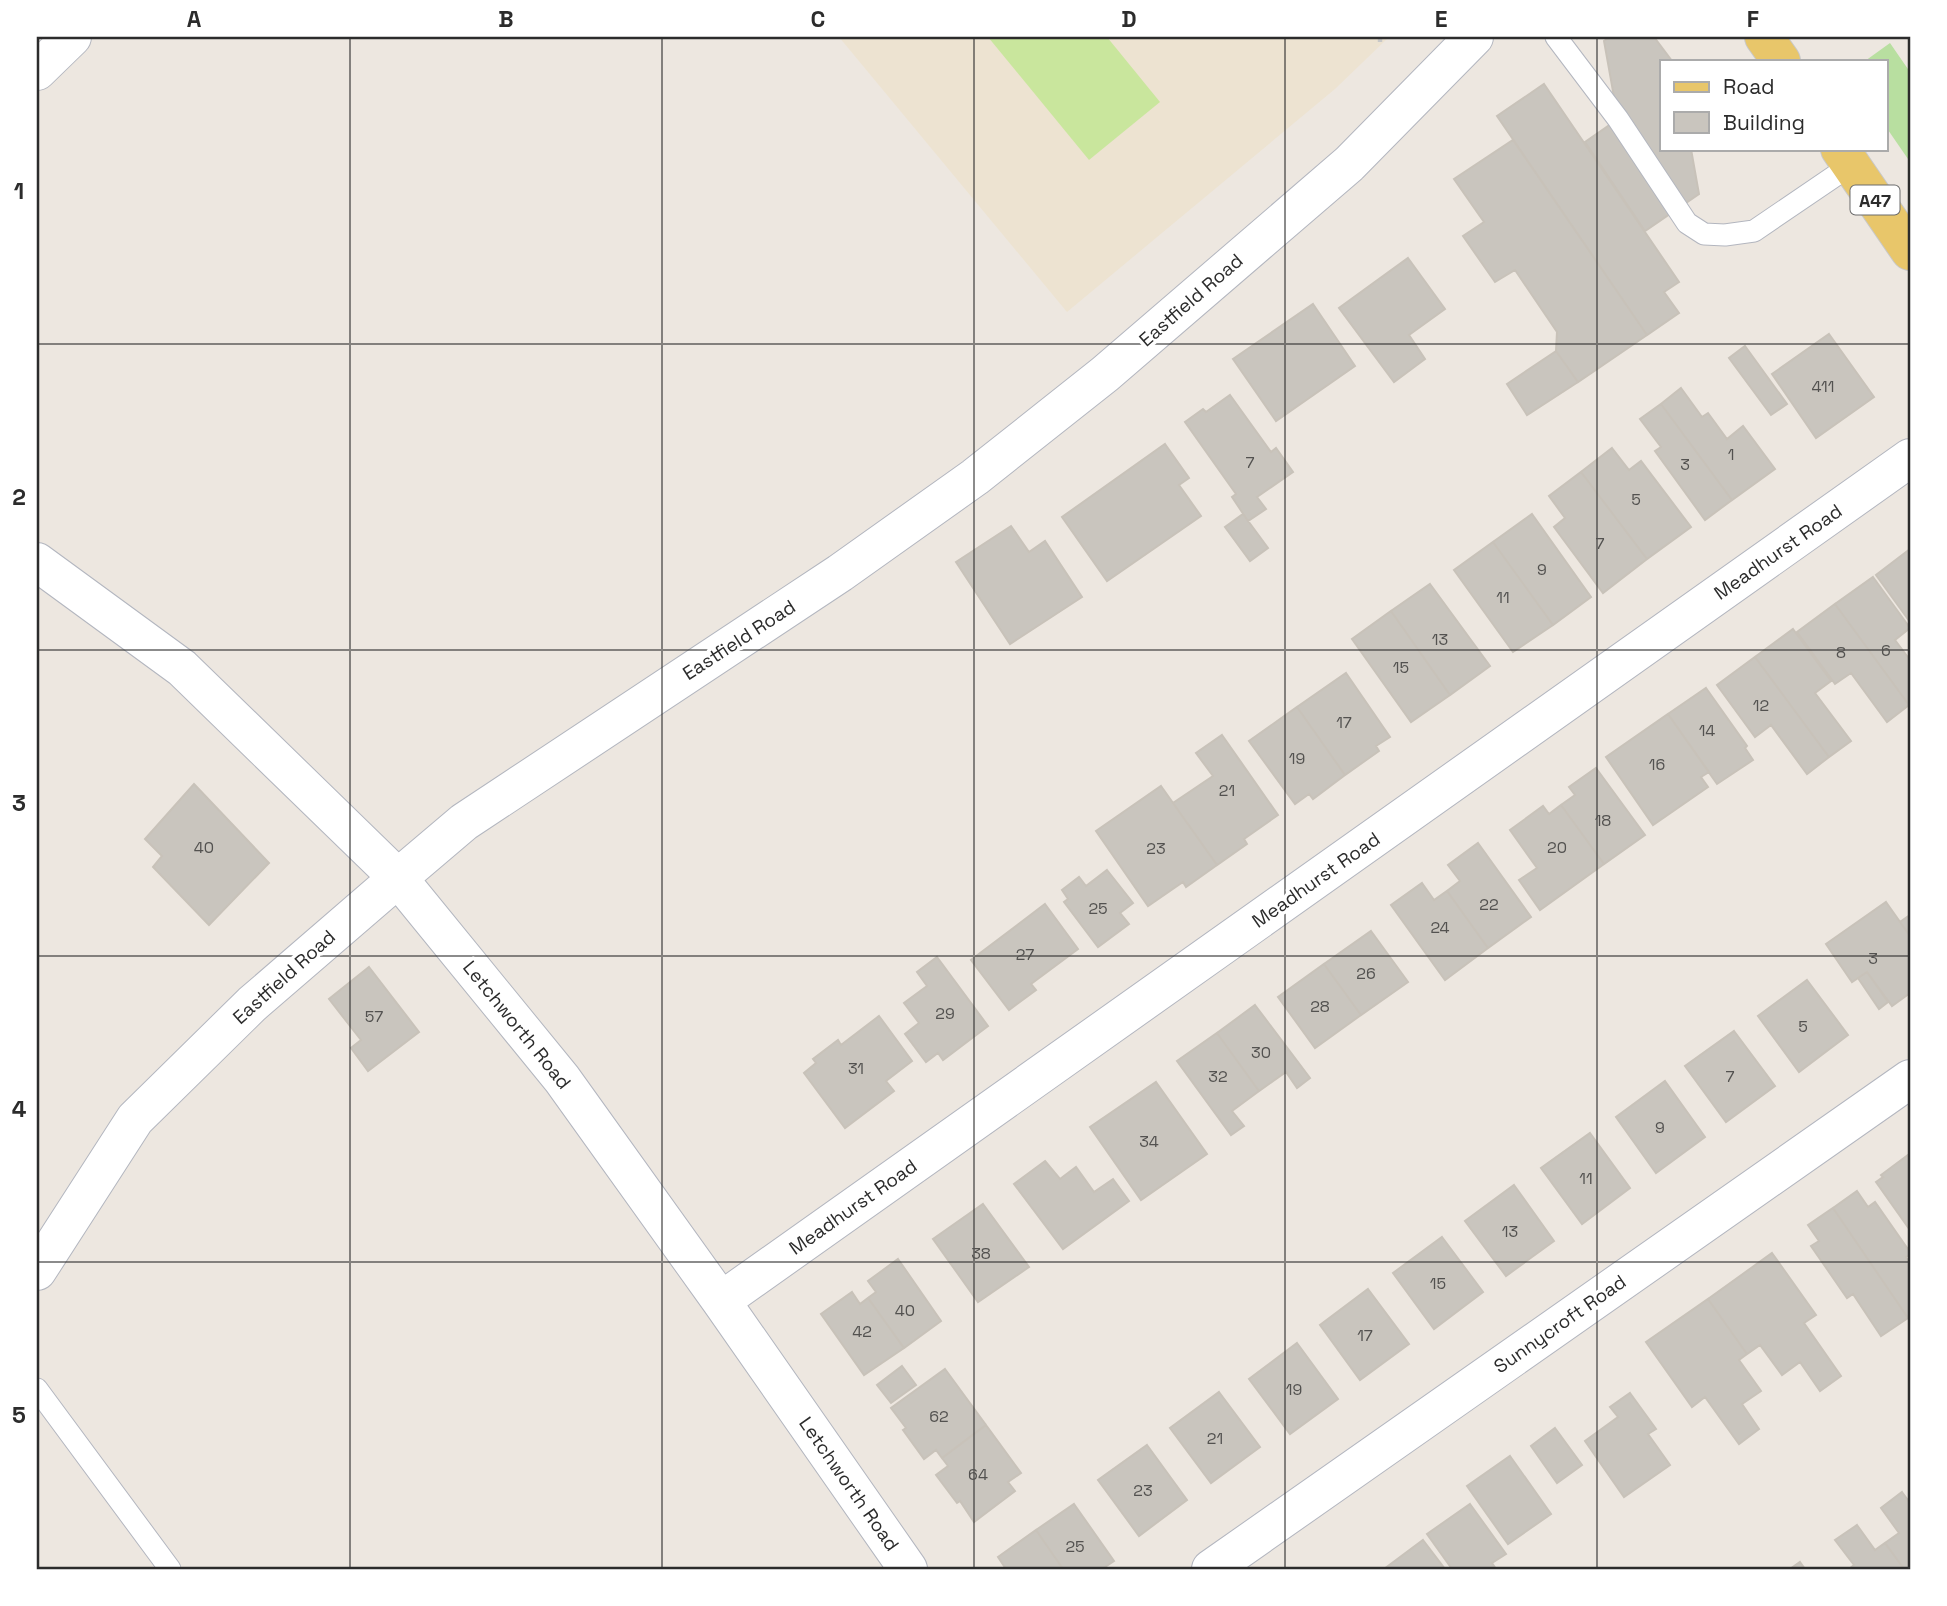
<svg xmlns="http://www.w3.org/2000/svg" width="1947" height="1606" viewBox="0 0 1947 1606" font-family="'Space Grotesk',sans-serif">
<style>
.education{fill:#ede3d1}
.green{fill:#b8dfa0}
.pitch{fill:#c9e69d}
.building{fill:#c9c5be;stroke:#c8c2b9;stroke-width:2}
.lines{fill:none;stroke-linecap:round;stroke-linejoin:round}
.lane-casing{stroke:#b3b6bf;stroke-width:23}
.street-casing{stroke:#b3b6bf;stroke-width:40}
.primary-casing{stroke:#c8c8c8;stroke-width:40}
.path{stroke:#c8c8c8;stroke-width:4.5;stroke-dasharray:5 3.5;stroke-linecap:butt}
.lane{stroke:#fff;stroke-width:21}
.street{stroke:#fff;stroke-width:38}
.primary{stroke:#e8c66a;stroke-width:38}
.grid{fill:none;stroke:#2c2c2c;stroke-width:2;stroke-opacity:0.55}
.labels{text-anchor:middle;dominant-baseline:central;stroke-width:7;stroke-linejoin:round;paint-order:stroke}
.number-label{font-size:16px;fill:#535250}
.shield{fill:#fff;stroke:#6b6b6b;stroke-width:2}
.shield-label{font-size:18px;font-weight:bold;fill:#2c2c2c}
.street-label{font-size:19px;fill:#2c2c2c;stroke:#fff}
.neatline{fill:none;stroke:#2c2c2c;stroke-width:2.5}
.grid-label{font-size:23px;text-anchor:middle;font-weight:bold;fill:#2c2c2c}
</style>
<rect width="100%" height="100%" fill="#ede7e0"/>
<path class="education" d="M839,37H1389L1335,89L1067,312Z"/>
<path class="green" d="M1890,43L1910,72V157L1908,159L1886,127V61H1865Z"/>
<path class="pitch" d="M988,37H1107L1160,102L1089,160Z"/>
<path class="building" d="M1610,37H1654L1672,61H1662V149H1691L1699,194L1645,231L1585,142L1618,119L1604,41Z
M1544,84L1679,282L1664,292L1679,313L1647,335L1497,116Z
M1513,140L1647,335L1578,382L1556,351L1557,332L1515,270L1495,282L1463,236L1484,222L1454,179Z
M1408,258L1445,309L1409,335L1425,359L1394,382L1339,308Z
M1313,304L1355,366L1276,421L1233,359Z
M1829,334L1874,397L1816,438L1772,374Z
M1745,346L1787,404L1771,415L1729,358Z
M1556,351L1578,382L1527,415L1507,384Z
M1681,388L1702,417L1708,413L1727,439L1743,426L1775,469L1732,500L1661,404Z
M1230,395L1271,452L1276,448L1293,472L1257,497L1266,509L1248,521L1232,497L1236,494L1185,422L1203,409L1206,412Z
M1661,404L1732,500L1705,520L1655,451L1661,447L1640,419Z
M1165,444L1189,478L1179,485L1201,516L1107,581L1062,517Z
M1165,444L1189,478L1179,485L1201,516L1107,581L1062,517Z
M1612,448L1629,470L1641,461L1691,527L1647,559L1581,472Z
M1581,472L1647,559L1603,593L1554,527L1565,518L1549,496Z
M1243,514L1268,548L1250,561L1225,527Z
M1532,514L1591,597L1553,625L1493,542Z
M1011,526L1029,552L1045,541L1082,597L1010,644L956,562Z
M1493,542L1553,625L1513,652L1454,570Z
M1910,549V622L1876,575Z
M1873,577L1910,628L1895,640L1910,660V704L1909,705L1835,604Z
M1430,584L1490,666L1450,695L1391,611Z
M1835,604L1909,705L1887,722L1851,673L1835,684L1797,632Z
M1391,611L1450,695L1411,722L1352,639Z
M1793,629L1831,681L1815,693L1851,741L1829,757L1755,657Z
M1755,657L1829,757L1807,774L1771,725L1755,737L1717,685Z
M1346,673L1390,737L1376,746L1379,751L1345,775L1297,707Z
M1706,688L1747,746L1745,748L1753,760L1717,784L1668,714Z
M1297,707L1345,775L1313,799L1309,794L1295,804L1249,741Z
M1668,714L1709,772L1701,777L1708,787L1653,825L1606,757Z
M1222,735L1278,815L1244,839L1247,844L1217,865L1173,803L1213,776L1196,753Z
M1596,768L1645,835L1604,864L1561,805L1575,795L1569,787Z
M194,784L269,863L209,925L153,867L162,856L145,839Z
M1161,786L1217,865L1186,887L1183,882L1148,906L1096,831Z
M1561,805L1604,864L1540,910L1519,880L1537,868L1510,830L1543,806L1549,814Z
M1478,843L1531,917L1488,948L1447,891L1460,881L1448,865Z
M1107,870L1133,903L1120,913L1129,924L1098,947L1064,902L1068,899L1062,890L1079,877L1086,886Z
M1422,883L1434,900L1447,891L1488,948L1445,980L1391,905Z
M1886,902L1910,936V993L1892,1006L1867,972L1852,982L1826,944Z
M1045,904L1078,949L1031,984L1036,990L1009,1010L971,960Z
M1910,915V936L1900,922Z
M1371,931L1408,982L1361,1015L1324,964Z
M937,957L988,1026L943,1060L938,1053L926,1062L905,1034L919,1023L904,1003L927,986L917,972Z
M1324,964L1361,1015L1315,1048L1278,997Z
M369,967L419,1032L368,1071L351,1048L361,1040L329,999Z
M1867,972L1888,1002L1879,1009L1858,978Z
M1807,980L1848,1035L1799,1072L1758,1016Z
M1255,1005L1310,1078L1297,1088L1286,1072L1259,1091L1217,1033Z
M879,1016L912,1061L886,1081L894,1091L845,1128L804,1073L816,1063L813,1059L838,1040L841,1045Z
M1734,1031L1775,1086L1726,1122L1685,1066Z
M1217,1033L1259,1091L1232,1111L1244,1126L1231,1135L1177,1061Z
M1665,1081L1705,1137L1656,1173L1616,1117Z
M1156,1082L1207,1154L1141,1200L1090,1127Z
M1590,1133L1630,1188L1582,1224L1541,1168Z
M1908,1155L1910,1158V1230L1876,1182L1883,1177L1881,1175Z
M1045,1161L1060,1179L1076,1167L1094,1192L1113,1179L1129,1201L1063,1249L1014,1184Z
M1514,1185L1554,1241L1506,1276L1465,1221Z
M1857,1191L1868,1207L1875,1202L1910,1252V1255L1906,1257L1910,1264V1316L1908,1318L1833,1208Z
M983,1204L1029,1267L978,1302L933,1239Z
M1833,1208L1908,1318L1881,1336L1853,1294L1847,1298L1811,1246L1819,1241L1808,1225Z
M1442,1237L1483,1292L1434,1329L1393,1273Z
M1772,1253L1816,1315L1804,1323L1841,1376L1820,1391L1800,1362L1782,1375L1760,1345L1747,1354L1708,1299Z
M898,1259L941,1321L904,1348L868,1298L876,1292L868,1281Z
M1368,1289L1409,1344L1360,1380L1320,1325Z
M852,1292L860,1304L868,1298L904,1348L864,1375L821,1314Z
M1708,1299L1747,1354L1739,1360L1761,1391L1742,1404L1759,1429L1739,1444L1705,1397L1692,1407L1646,1342Z
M1297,1343L1338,1399L1290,1434L1249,1379Z
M902,1366L916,1385L891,1403L877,1385Z
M945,1369L986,1425L942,1458L936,1450L924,1459L903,1430L906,1428L891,1408Z
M1219,1392L1260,1447L1211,1483L1170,1428Z
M1630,1393L1656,1429L1648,1434L1670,1465L1624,1497L1585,1441L1618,1417L1610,1407Z
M986,1425L1021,1473L1008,1482L1015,1491L974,1522L960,1501L957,1503L936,1475L948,1466L942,1458Z
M1555,1428L1582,1465L1557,1483L1531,1446Z
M1147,1445L1187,1500L1139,1536L1098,1480Z
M1510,1456L1551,1514L1508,1544L1467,1486Z
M1902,1492L1910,1503V1569H1904L1885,1543L1899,1533L1881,1508Z
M1074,1504L1114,1561L1102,1569H1063L1036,1530Z
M1470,1504L1506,1554L1492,1563L1496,1569H1452L1427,1534Z
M1857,1525L1875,1550L1885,1543L1904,1569H1849L1854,1565L1835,1540Z
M1036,1530L1063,1569H1006L998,1557Z
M1423,1540L1445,1569H1384Z
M1800,1562L1805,1569H1790Z"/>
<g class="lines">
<g class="lane-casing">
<path id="lane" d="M1556,37L1618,119L1687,223L1704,234L1725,235L1754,231L1851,165
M37,1389L170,1569"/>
</g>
<g class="street-casing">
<path id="street" d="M37,71L72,37
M37,562L182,668L398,878L562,1079L721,1301L908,1569
M37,1271L135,1119L252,1004L398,878L464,822L840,573L975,477L1105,374L1349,164L1474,37
M721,1301L1910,458
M1211,1569L1910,1079"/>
</g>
<g class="primary-casing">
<path id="primary" d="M1764,37L1781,61
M1840,149L1910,251"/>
</g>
<path class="path" d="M1380,37V45"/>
<use href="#lane" class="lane"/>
<use href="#street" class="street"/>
<use href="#primary" class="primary"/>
</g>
<path class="grid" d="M350,37V1569M662,37V1569M974,37V1569M1285,37V1569M1597,37V1569M37,344H1910M37,650H1910M37,956H1910M37,1262H1910"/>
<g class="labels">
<g class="number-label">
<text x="1823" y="386">411</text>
<text x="1731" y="454">1</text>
<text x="1250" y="462">7</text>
<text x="1685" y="464">3</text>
<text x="1636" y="499">5</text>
<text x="1600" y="543">7</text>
<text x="1542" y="569">9</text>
<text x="1503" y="597">11</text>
<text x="1440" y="639">13</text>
<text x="1886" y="650">6</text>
<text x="1841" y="652">8</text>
<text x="1401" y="667">15</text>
<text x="1761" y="705">12</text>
<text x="1344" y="722">17</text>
<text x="1707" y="730">14</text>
<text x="1297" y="758">19</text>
<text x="1657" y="764">16</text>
<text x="1227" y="790">21</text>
<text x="1603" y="820">18</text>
<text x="204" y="847">40</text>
<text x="1557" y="847">20</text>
<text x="1156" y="848">23</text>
<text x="1489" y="904">22</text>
<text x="1098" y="908">25</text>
<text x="1440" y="927">24</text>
<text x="1025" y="954">27</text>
<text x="1873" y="958">3</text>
<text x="1366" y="973">26</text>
<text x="1320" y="1006">28</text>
<text x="945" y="1013">29</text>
<text x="374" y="1016">57</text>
<text x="1803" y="1026">5</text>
<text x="1261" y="1052">30</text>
<text x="856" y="1068">31</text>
<text x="1218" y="1076">32</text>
<text x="1730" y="1076">7</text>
<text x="1660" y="1127">9</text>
<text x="1149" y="1141">34</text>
<text x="1586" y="1178">11</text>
<text x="1510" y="1231">13</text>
<text x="981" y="1253">38</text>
<text x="1438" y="1283">15</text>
<text x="905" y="1310">40</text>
<text x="862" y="1331">42</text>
<text x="1365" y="1335">17</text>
<text x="1294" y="1389">19</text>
<text x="939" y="1416">62</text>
<text x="1215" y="1438">21</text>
<text x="978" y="1474">64</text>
<text x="1143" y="1490">23</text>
<text x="1075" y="1546">25</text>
</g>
<rect class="shield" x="1850.5" y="185.5" width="49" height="29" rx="5"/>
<g class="shield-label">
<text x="1875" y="200">A47</text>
</g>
<g class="street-label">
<text transform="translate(1191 300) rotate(-41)">Eastfield Road</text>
<text transform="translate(1778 552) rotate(-35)">Meadhurst Road</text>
<text transform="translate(739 640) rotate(-33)">Eastfield Road</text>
<text transform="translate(1316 880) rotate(-35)">Meadhurst Road</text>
<text transform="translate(284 977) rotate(-42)">Eastfield Road</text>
<text transform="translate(517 1025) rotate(51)">Letchworth Road</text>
<text transform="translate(853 1207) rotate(-35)">Meadhurst Road</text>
<text transform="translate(1560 1324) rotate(-35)">Sunnycroft Road</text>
<text transform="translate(849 1484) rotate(55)">Letchworth Road</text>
</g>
</g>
<rect width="1947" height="1606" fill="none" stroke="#ffffff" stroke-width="77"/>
<rect x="1660" y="60" width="228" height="91" fill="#ffffff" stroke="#ababab" stroke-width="2"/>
<rect x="1674" y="82" width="35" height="10" fill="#e8c66a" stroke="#ababab" stroke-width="2"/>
<text x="1723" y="94" font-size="21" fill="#2c2c2c">Road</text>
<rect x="1674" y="112" width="35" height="21" fill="#c9c5be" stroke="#ababab" stroke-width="2"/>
<text x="1723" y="130" font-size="21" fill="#2c2c2c">Building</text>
<rect x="38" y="38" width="1871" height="1530" class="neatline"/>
<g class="grid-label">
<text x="194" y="27">A</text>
<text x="506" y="27">B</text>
<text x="818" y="27">C</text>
<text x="1129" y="27">D</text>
<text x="1441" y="27">E</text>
<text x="1753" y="27">F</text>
<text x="19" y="199">1</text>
<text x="19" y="505">2</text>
<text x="19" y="811">3</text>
<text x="19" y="1117">4</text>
<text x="19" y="1423">5</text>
</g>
</svg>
